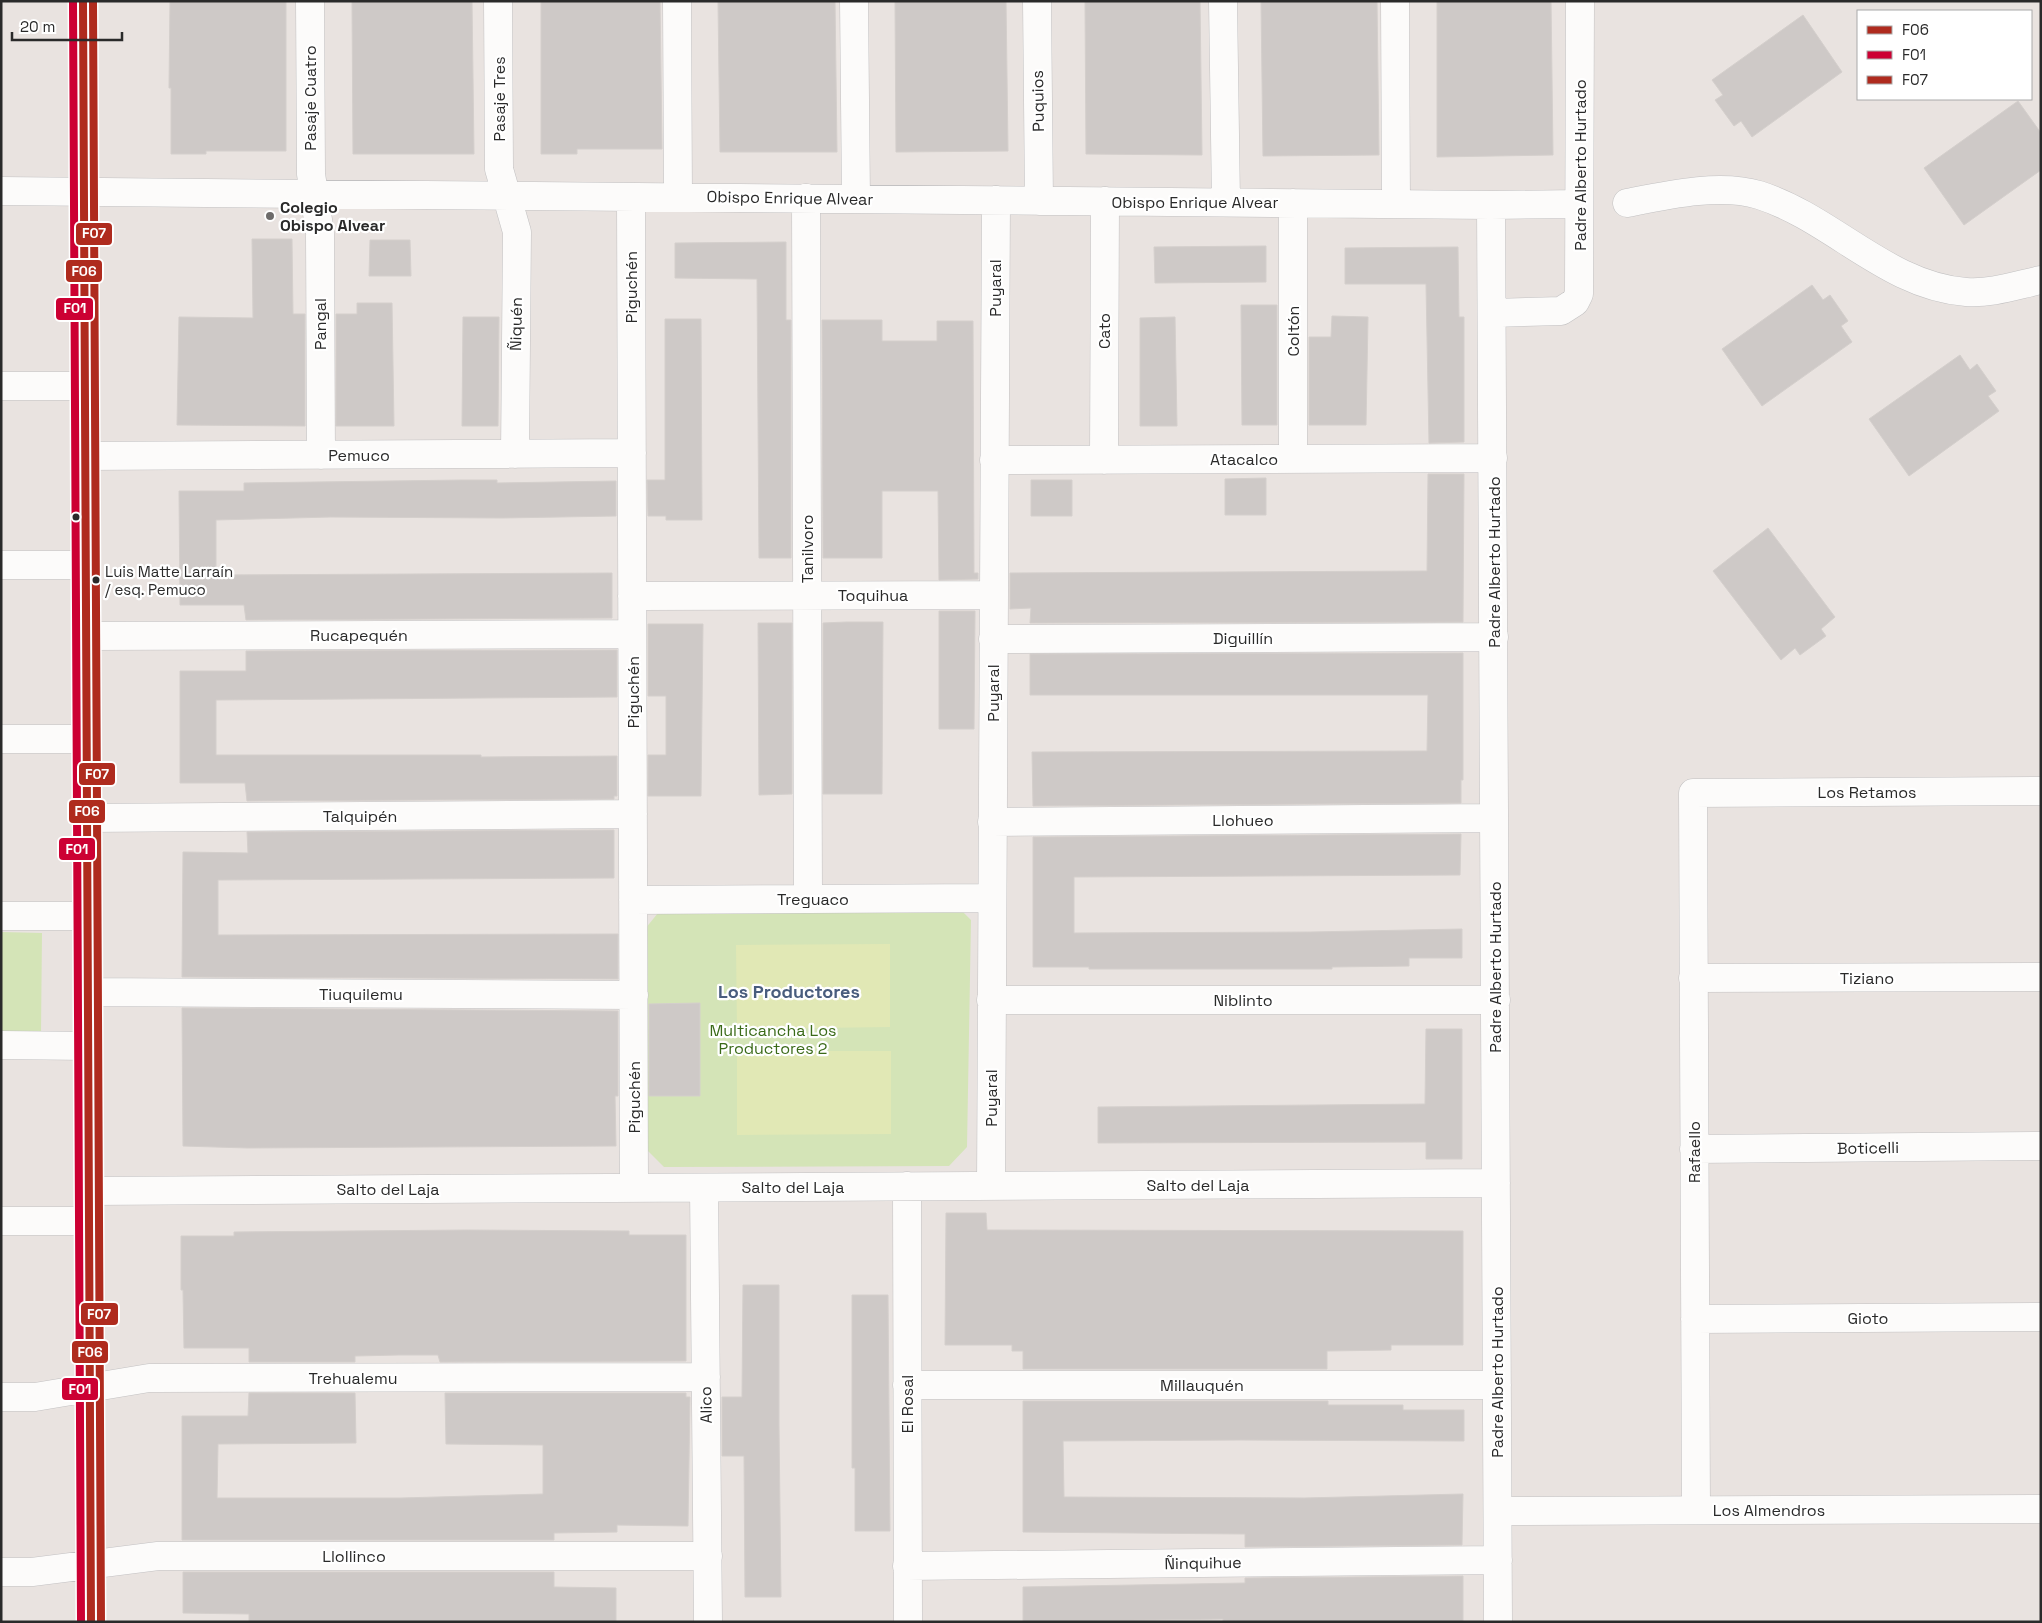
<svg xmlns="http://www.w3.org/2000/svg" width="2042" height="1623" viewBox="0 0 2042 1623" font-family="'Space Grotesk',sans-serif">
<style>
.green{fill:#d4e4b7}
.pitch{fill:#e1e8b5}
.building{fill:#cec9c7;stroke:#d4cfcc}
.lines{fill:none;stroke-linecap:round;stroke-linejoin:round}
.minor-casing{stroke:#c2c1c2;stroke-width:29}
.minor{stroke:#fcfbfa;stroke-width:28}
.bus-1-casing{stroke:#fff;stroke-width:11}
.bus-2-casing{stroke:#fff;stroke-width:11}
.bus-3-casing{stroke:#fff;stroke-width:11}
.bus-1{stroke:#af2b1e;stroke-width:8}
.bus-2{stroke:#c03;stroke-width:8}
.bus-3{stroke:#af2b1e;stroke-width:8}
.poi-dot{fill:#6d6b6a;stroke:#fff;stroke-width:2}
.bus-dot{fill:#2a2a2a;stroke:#fff;stroke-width:2}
.labels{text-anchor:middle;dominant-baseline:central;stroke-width:4.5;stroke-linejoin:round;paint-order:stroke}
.bus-label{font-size:15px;fill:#2a2a2a;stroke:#fff;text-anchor:start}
.street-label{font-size:16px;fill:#2a2a2a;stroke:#fff}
.poi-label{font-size:16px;font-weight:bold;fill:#2a2a2a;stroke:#fff;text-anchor:start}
.park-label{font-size:16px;fill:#3a6a18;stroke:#fff}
.neighbourhood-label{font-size:18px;font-weight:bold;fill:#495d7d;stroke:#fff}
.line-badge{stroke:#fff;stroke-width:2}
.badge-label{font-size:14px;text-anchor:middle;font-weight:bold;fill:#fff}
</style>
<rect width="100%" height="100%" fill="#e9e3e0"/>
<path class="green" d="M961,910L971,920L967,1147L949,1166L664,1167L645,1148V929L658,913Z
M1,932L42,933L41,1033L1,1032Z"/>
<path class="pitch" d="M890,944V1027L737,1029L736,945Z
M737,1051H891V1134L737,1135Z"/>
<path class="building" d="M170,1H286V151H206V154H171V88H169Z
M352,1H472L474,154H353Z
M541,1H660L662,149H577V154H541Z
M718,1H835L837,152H720Z
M895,1H1006L1008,151L896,152Z
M1085,1H1200L1202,155L1086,154Z
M1261,1H1377L1379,155L1263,156Z
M1437,1H1551L1553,155L1437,157Z
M1803,15L1842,72L1752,137L1741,121L1734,126L1715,100L1723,95L1712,80Z
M2018,101L2041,133V170L1964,225L1924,168Z
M252,239H292L293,314H305V426L177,425L179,317L253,318Z
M370,240H410L411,276H369Z
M786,242V320H791V558H759L757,279L675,278V243Z
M1266,246V282L1155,283L1154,247Z
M1458,247L1459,317H1464V442L1429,443L1426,284H1345V248Z
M1812,285L1823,300L1830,295L1848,321L1841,326L1852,342L1762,406L1722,349Z
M357,303H392L394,426H336V314H357Z
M1241,305H1277V425H1242Z
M1332,316L1368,317L1366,425H1309V337H1331Z
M463,317H499L498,426H462Z
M1175,317L1177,426H1140V318Z
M665,319H701L702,520H666V516H648L647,480H665Z
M822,320H882V341H937V321H973L974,573H978V579L939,580L938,491H882V558H823Z
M1960,355L1970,370L1977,364L1996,391L1988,396L1999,411L1909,476L1869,419Z
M1428,474H1464L1463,622L1030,623L1031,608L1010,609V573L1427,571Z
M1266,478V515H1225V479Z
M462,480H497V483L616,481V516L503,518L331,517L216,520V575L612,573V618L246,620L244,605H180L179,491H244V483Z
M1031,480H1072V516H1031Z
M1768,528L1835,617L1821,629L1826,636L1800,655L1795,648L1781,660L1713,571Z
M939,611H975L974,729H939Z
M847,622H883L882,794H823V623Z
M758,623H792V794L759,795Z
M648,624H703L701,796H648V755H666V696H648Z
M617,650V697L216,700V755H481V757L617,756V796H614V799L247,801L245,783H180V671H246V651Z
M1463,653V780H1461V803L1033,806L1032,752L1427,751L1428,695H1030V654Z
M614,830V878L218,880V935L618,934V979L182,977L183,852L248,853L247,832Z
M1461,834L1460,875L1074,877V933L1311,932L1462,929V958H1409V966L1332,967V969H1089V967H1033V837Z
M700,1003V1096H649V1004Z
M182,1008L618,1011V1096H615L616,1146L248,1148L183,1146Z
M1426,1029H1462V1159H1426V1142L1098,1143V1107L1425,1104Z
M946,1213H986L987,1230L1463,1231V1345H1391V1350L1327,1351V1369H1023V1351H1012V1345H945Z
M466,1230L629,1231V1235H686V1361L440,1362L438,1355H398L355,1356V1362H249V1348H184L183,1290H181V1236H234V1232Z
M743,1285H779V1425L781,1597H745L744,1456H722V1397H742Z
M852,1295H888L890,1531H855V1468H852Z
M249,1393H355L356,1443L218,1444L217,1498H401L543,1494V1445L446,1444L445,1393H686V1397H690L688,1526L617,1525V1532L554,1533V1540H182V1416H248Z
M1023,1401H1328V1405H1403V1410H1464V1441L1240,1440L1063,1441L1064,1497L1305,1498L1463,1494L1462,1545L1245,1547V1534L1023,1532Z
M183,1572H554V1587L616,1588V1622H249V1614L183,1613Z
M1463,1576V1622L1223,1621V1619L1023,1622V1587L1245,1583V1578Z"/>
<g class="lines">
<g class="minor-casing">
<path id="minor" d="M83,1L91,1622
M310,1L311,174L320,233L321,455
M498,1L499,169L517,232L515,454
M677,1L678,197
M854,1L856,199
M1037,1L1039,201
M1223,1L1226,202
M1395,1L1396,204
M1,191L1491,205L1579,204
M631,197L634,1188
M806,198L808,899
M1293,203V459
M1627,203C1667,195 1720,183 1759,195C1832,218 1887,286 1966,292C1991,294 2017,285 2041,280
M1491,205L1498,1622
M1493,313L1561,311L1575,302L1579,294L1580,1
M1,386H85
M85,456L632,453
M994,460L1493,458
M1104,460L1105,201
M1,565H86
M632,596L993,595
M86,636L632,634
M993,639L1494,637
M1,739H87
M87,818L633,814
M992,822L1494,818
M633,900L992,898
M1,916H87
M1693,978L2041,977
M88,992L634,995
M991,1000H1496
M1,1045L88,1046
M1694,1149L2041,1146
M907,1186L908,1622
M991,1186L996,200
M704,1188L708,1622
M89,1191L1496,1183
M1,1221H89
M1695,1319L2041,1317
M907,1385H1497
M1,1397H35L149,1378L706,1377
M1696,1510L1693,793L2041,791
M1498,1511L2041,1509
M907,1566L1498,1560
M1,1572H32L158,1556H708"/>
</g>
<use href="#minor" class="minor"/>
<g class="bus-1-casing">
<path id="bus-1" d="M83,1L91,1622"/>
</g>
<g class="bus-2-casing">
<path id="bus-2" d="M73,1L81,1622"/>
</g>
<g class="bus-3-casing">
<path id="bus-3" d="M93,1L101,1622"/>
</g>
<use href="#bus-1" class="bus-1"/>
<use href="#bus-2" class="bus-2"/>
<use href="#bus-3" class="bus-3"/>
</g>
<circle class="poi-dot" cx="270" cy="216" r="5"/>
<g class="bus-dot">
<circle cx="76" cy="517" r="4.5"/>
<circle cx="96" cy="580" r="4.5"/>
</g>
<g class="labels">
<g class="bus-label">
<text x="105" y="571">Luis Matte Larraín<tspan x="105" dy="18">/ esq. Pemuco</tspan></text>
</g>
<g class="street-label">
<text transform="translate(310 98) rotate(-90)">Pasaje Cuatro</text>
<text transform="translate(499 99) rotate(-90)">Pasaje Tres</text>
<text transform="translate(1038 101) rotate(-91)">Puquios</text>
<text transform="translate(1580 165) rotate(-90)">Padre Alberto Hurtado</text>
<text transform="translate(790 198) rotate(1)">Obispo Enrique Alvear</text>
<text x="1195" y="202">Obispo Enrique Alvear</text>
<text transform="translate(631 287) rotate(-90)">Piguchén</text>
<text transform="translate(995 288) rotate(-90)">Puyaral</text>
<text transform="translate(320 324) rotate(-90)">Pangal</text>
<text transform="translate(516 324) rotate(-89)">Ñiquén</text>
<text transform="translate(1104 331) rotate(-90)">Cato</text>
<text transform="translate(1293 331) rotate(-90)">Coltón</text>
<text x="359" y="455">Pemuco</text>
<text x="1244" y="459">Atacalco</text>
<text transform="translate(807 549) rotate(-90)">Tanilvoro</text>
<text transform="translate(1494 562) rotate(-90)">Padre Alberto Hurtado</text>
<text x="873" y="595">Toquihua</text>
<text x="359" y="635">Rucapequén</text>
<text x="1243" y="638">Diguillín</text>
<text transform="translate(633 692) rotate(-90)">Piguchén</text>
<text transform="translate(993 693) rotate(-90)">Puyaral</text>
<text x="1867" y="792">Los Retamos</text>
<text x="360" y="816">Talquipén</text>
<text x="1243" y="820">Llohueo</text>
<text x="813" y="899">Treguaco</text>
<text transform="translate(1495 967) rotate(-90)">Padre Alberto Hurtado</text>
<text x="1867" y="978">Tiziano</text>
<text x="361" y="994">Tiuquilemu</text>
<text x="1243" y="1000">Niblinto</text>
<text transform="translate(634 1097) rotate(-90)">Piguchén</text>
<text transform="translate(991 1098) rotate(-90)">Puyaral</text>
<text transform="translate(1868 1148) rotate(-1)">Boticelli</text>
<text transform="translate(1694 1152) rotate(-90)">Rafaello</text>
<text x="1198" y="1185">Salto del Laja</text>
<text x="793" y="1187">Salto del Laja</text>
<text x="388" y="1189">Salto del Laja</text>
<text x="1868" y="1318">Gioto</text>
<text transform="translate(1497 1372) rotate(-90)">Padre Alberto Hurtado</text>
<text x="353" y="1378">Trehualemu</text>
<text x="1202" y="1385">Millauquén</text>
<text transform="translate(907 1404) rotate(-90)">El Rosal</text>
<text transform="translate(706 1405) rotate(-91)">Alico</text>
<text x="1769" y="1510">Los Almendros</text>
<text x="354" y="1556">Llollinco</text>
<text transform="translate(1203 1563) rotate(-1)">Ñinquihue</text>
</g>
<g class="poi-label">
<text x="280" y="207">Colegio<tspan x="280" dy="18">Obispo Alvear</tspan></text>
</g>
<g class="park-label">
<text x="773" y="1030">Multicancha Los<tspan x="773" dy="18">Productores 2</tspan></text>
</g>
<g class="neighbourhood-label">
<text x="789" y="991">Los Productores</text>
</g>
</g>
<g class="line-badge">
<rect x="75" y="222" width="38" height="24" rx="5" fill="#af2b1e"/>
<rect x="65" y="259" width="38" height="24" rx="5" fill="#af2b1e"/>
<rect x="55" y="297" width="39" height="24" rx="5" fill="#c03"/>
<rect x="78" y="762" width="38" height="24" rx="5" fill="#af2b1e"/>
<rect x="68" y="799" width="38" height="25" rx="5" fill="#af2b1e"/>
<rect x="58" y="837" width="38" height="24" rx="5" fill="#c03"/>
<rect x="80" y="1302" width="39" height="24" rx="5" fill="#af2b1e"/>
<rect x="71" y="1340" width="38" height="24" rx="5" fill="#af2b1e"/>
<rect x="61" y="1377" width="38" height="24" rx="5" fill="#c03"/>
</g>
<g class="badge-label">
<text x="94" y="238">F07</text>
<text x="84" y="276">F06</text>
<text x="75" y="313">F01</text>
<text x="97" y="779">F07</text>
<text x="87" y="816">F06</text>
<text x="77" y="854">F01</text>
<text x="99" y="1319">F07</text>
<text x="90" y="1357">F06</text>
<text x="80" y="1394">F01</text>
</g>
<rect width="2042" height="1623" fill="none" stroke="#2a2a2a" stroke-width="5"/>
<rect x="1857" y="10" width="175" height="90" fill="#ffffff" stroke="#aaaaaa"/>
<rect x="1867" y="26" width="25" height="8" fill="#af2b1e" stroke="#aaaaaa"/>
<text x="1902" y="35" font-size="15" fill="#2a2a2a">F06</text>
<rect x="1867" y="51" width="25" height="8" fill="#cc0033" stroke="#aaaaaa"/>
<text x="1902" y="60" font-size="15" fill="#2a2a2a">F01</text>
<rect x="1867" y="76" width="25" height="8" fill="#af2b1e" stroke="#aaaaaa"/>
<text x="1902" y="85" font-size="15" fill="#2a2a2a">F07</text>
<path d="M12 32v8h110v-8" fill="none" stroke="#2a2a2a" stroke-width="2.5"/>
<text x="20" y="32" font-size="15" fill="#2a2a2a" stroke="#ffffff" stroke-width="4" paint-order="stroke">20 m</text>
</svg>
